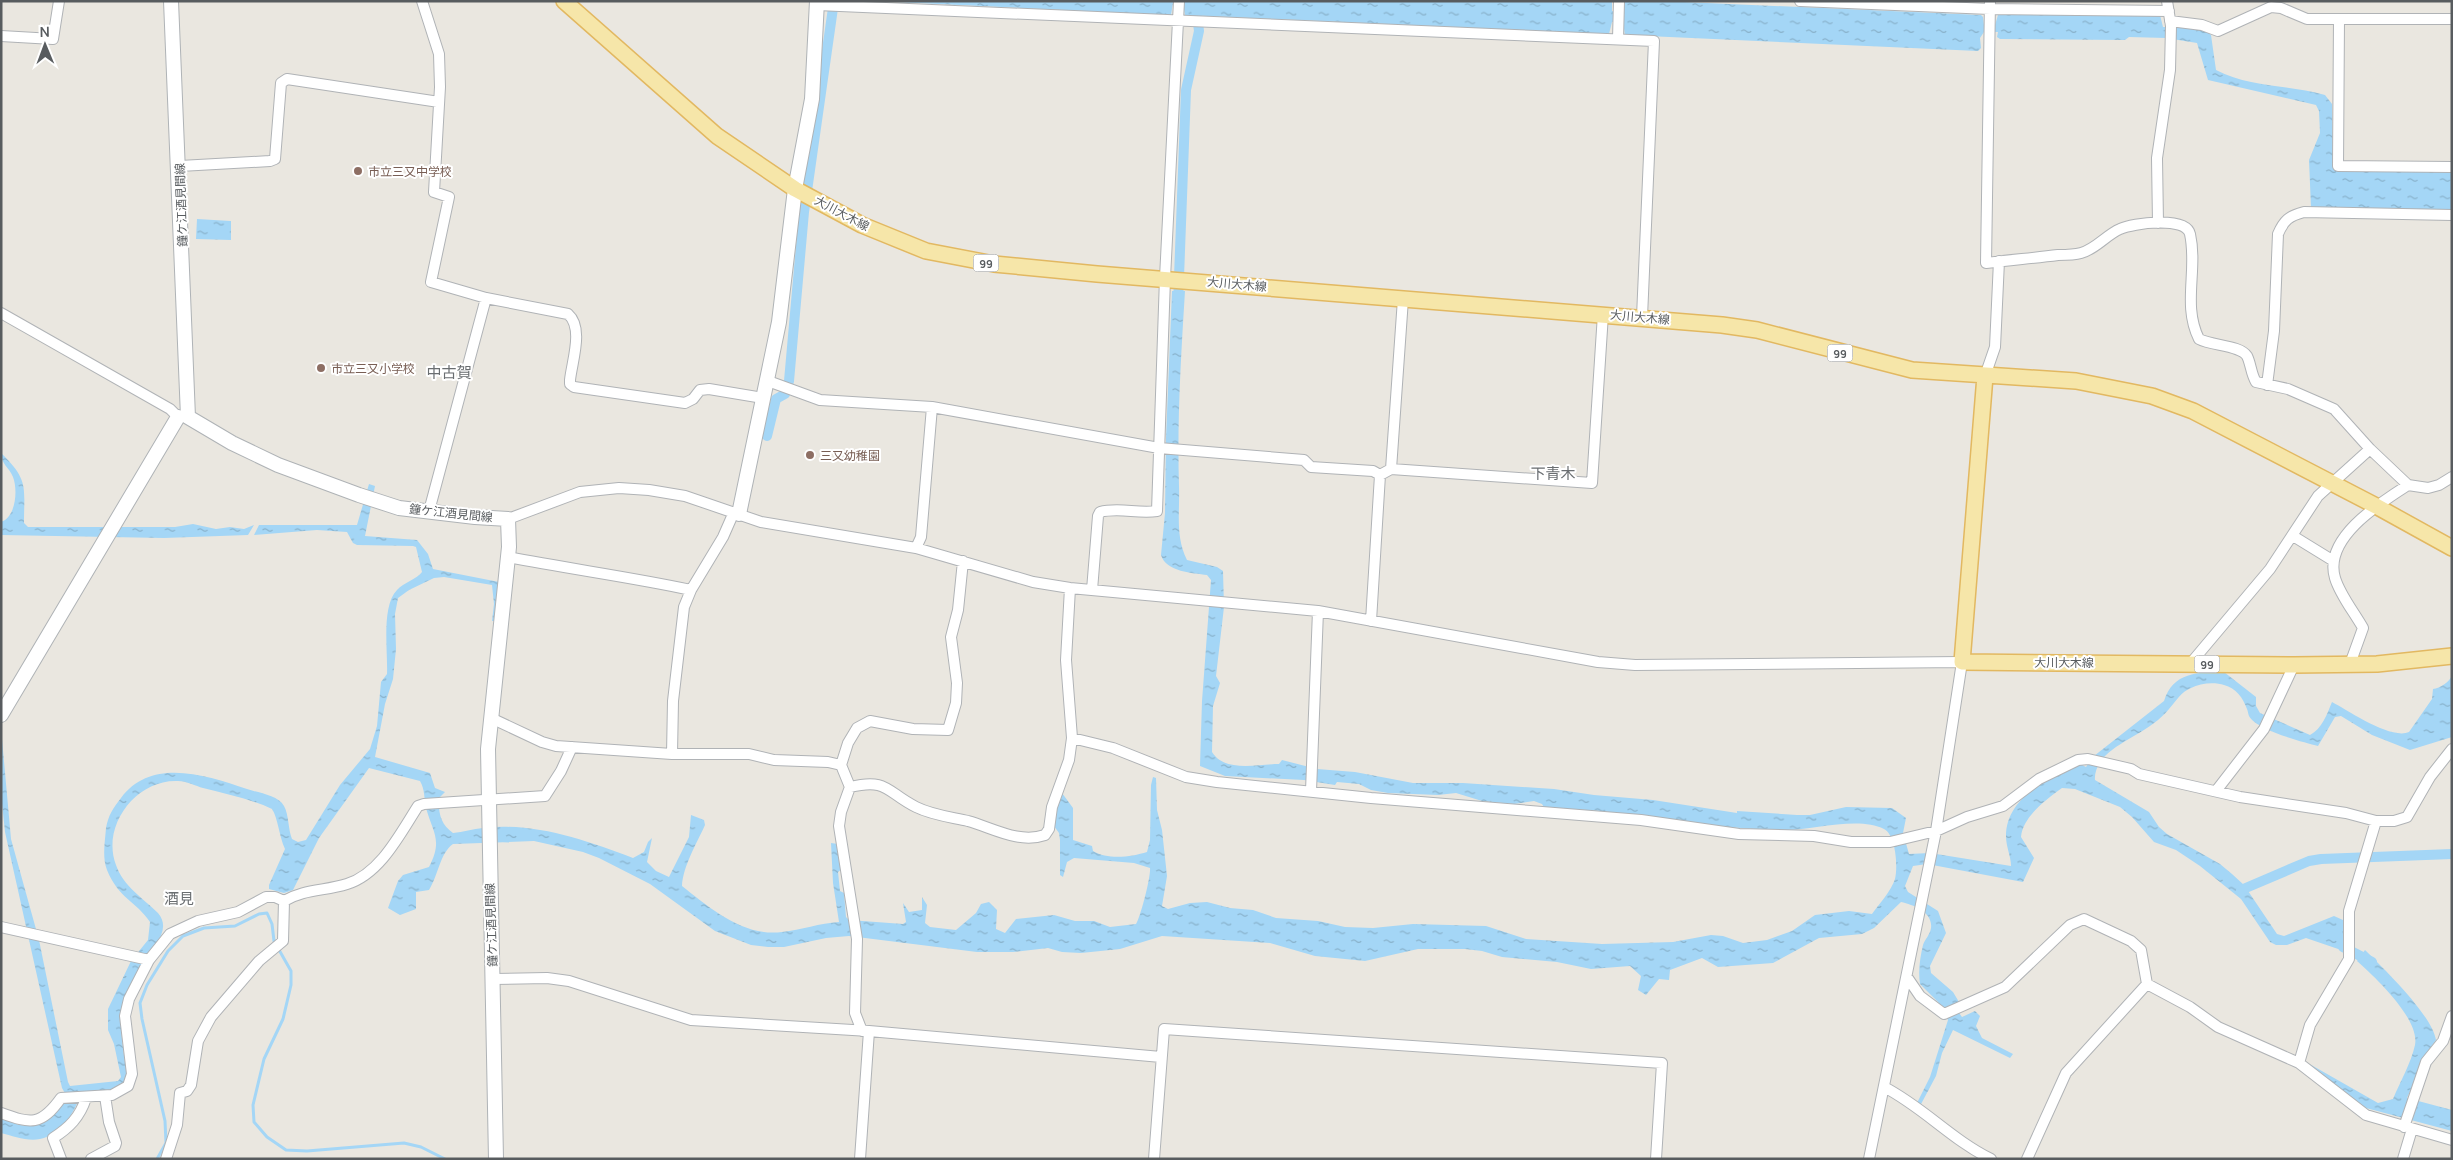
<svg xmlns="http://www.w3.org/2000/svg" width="2453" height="1160" viewBox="0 0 2453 1160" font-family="Manrope,'Noto Sans JP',sans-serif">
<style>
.water{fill:url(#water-ripples)}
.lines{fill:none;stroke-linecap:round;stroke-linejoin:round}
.stream{stroke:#a4d6f6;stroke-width:3}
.canal{stroke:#a4d6f6;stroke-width:10}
.street-casing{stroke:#b0b3b6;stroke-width:12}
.secondary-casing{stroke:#afb3b6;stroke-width:16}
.primary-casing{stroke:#e2b861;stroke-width:18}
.street{stroke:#fff;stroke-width:10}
.secondary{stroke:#fff;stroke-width:14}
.primary{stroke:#f6e6a9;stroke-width:15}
.education-dot{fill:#8d6e63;stroke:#fff;stroke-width:2}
.labels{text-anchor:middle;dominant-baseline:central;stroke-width:4;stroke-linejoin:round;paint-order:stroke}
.shield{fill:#fff;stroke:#8a8d8f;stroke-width:1}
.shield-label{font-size:11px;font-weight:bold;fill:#585c5f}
.education-label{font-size:12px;fill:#785e54;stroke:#fff;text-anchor:start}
.street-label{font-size:12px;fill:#585c5f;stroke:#fff}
.quarter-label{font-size:15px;fill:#6a6e71;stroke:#fff}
</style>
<defs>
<pattern id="water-ripples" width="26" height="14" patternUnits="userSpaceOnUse" patternTransform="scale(1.25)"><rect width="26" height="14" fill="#a4d6f6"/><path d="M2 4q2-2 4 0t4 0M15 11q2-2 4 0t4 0" fill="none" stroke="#88b1ca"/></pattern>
</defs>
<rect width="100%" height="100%" fill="#eae7e0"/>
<path class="water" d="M874,1H1612V11L1623,12L1625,1H1662L1981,15L1983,17L1984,25H1995L1998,15H2160L2163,27H2172L2173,25L2203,28L2211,35L2216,70C2250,88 2288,84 2325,95L2332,104L2333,169L2452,171V210L2311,208L2309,160L2320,133L2319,111L2316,105L2208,80L2197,43L2166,38L2129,37L2125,40L2000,39L1997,37L1998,32H1984L1980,38L1981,48L1978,51L1625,35L1623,22H1612L1609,34L1185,15L1183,3H1173L1171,15Z
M197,219L231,221V240L196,239Z
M1172,291H1185C1181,356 1177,421 1179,486C1180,512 1175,536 1187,560L1217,567L1223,571L1224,607L1216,676L1220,683L1213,706L1212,752C1225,773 1258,764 1279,764L1282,760L1317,769L1355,772L1413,783H1463L1554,789L1594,795L1653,800L1737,813V811L1797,815H1810L1846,807L1892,808L1906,818L1903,833L1909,854L1930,853L2011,866C2011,856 2006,847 2006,836C2006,797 2050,778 2078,763L2086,767L2094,756L2164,701C2173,672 2198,672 2224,672L2256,697V706L2260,713L2310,735C2322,729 2327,714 2332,702C2349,711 2391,740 2409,732L2432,699L2433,689C2440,688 2450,682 2452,675V737L2410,750L2372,735L2341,716L2335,717L2318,746C2303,742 2256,730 2249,716C2248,714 2248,711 2247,709C2243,698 2236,688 2224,685C2215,682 2200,683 2191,688C2181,692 2176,701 2169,709C2151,731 2124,738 2105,756C2099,762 2094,772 2095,780L2149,812L2159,827L2167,834L2220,864L2232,874L2244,885L2277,934L2284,936L2334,916L2343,920L2344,951L2306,938L2287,945H2276L2270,942L2241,899L2200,866L2176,850L2154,842L2132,817L2120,807L2075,789L2062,788C2047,799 2023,816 2021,837L2034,858L2023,882L1927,864L1913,866L1905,886L1908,892L1938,911L1946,933L1930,966L1931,973L1953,992L1959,1002L1954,1006L1962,1017L1975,1011L1980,1016L1976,1026L1982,1038L2013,1054L2010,1058L1953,1030L1942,1053L1936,1076L1920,1106L1917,1103L1930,1077L1948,1020L1938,1002L1920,984C1918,971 1920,958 1923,945C1925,939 1930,935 1931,928C1933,912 1914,905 1901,902L1874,928L1862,934L1819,938L1773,963L1718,967L1702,958L1670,970L1669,980L1659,979L1646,995L1638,990L1641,976L1630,966L1591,969L1557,962L1502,957L1482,951L1465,949H1418L1365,961L1315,956L1270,943L1162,936L1120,949L1081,953L1062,952L1048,948L1013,952H977L849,936L826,938L784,947H768L751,945L715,931L650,884L599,858L583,852L534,841L453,844C440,853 438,876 429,890L416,892V909L400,915L388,908L398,881L403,875L429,867C443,840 433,833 426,808C424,798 425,790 420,781L369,768L319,838L293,890L284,893L269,889V885L285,849C279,836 278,818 272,809C251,799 226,794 203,788C196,786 186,781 178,781C136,779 101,826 116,865C123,886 143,898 158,913C173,931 151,947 144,964C137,979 126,996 122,1013C118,1024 126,1064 127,1078L118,1090L81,1094C74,1113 62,1134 40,1139C28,1142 13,1136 1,1133V1118C7,1120 14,1124 20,1125C41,1129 61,1115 66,1095L62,1088L5,832L1,794V728L11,839L39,940L68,1082L70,1086L118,1081L121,1077L114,1044L108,1030V1009L131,961L148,940L150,922C136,901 119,899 107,870C102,857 105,842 106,828C108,816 113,808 121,798C151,757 206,775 247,789C258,793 278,795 284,806C289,815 288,829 292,839L298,842L306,840L340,785L370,749L377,726L381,682L387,674C388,652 381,606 397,590C404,582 416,580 422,572L416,547L413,546L357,545L353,543L347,532L317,530L254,535L259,525H357L369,484L375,486L365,536L417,540L428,554L433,569L499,582L494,621H492L494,604L492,585L444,577L434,578L409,590L398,598L395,614L396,649L393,679L385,704L375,757L430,773L435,788L445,792L439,798C438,813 441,825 453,833C463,832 473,829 483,828C535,822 585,840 633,858L644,852L648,842L652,838L647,862L656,871L669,877L689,837L691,815L704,820L705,825C697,843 683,866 682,886C710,908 743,937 782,932C801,930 820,923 839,922L833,883L831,843L838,844L842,869L838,872L840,891L844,893L846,917L849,920L903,924L906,922L903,903L909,912L922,910V897L927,905L925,923L930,927L956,930L976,913L981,904L989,902L997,910L996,929L1005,933L1016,919L1054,915L1075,921H1094L1110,927L1136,924C1140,919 1151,877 1150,868L1134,863L1074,858L1067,862L1063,877L1060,875V840L1059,833L1054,826L1059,797L1062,793L1073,808V840L1092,846L1093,851C1108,860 1131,857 1147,852L1150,840L1151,785L1153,777L1156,778L1157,810L1162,830L1167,876L1162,906L1168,909L1190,903L1207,902L1230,908L1253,910L1276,918L1318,921L1345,927L1373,928L1413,924L1486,926L1526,939L1602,944L1673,942L1711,935L1723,936L1743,943L1767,940L1792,931L1815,915L1849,911L1872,914C1880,903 1891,891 1895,879C1898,867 1896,835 1884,829C1859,816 1813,830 1786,830C1706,830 1626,807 1545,809L1542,804L1534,801L1514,804L1482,801L1456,793L1438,795L1388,793L1371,790L1359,784L1337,782L1335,785L1304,780L1225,776L1200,766L1202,701L1211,580L1207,575C1193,573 1166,572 1161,555L1165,513L1166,438Z
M1,453C29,480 24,487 24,523L28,527H175L193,524L216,529L230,527L244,529L254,525L248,535L164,538L1,535V522C16,517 18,490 13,477C9,467 1,464 1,453Z
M2365,950C2384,969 2432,1015 2436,1040L2428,1051L2407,1098L2452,1110V1131L2366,1108L2303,1064L2306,1062L2378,1103L2393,1099C2400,1082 2411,1063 2415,1045C2420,1019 2375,977 2357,961Z"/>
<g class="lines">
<path class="stream" d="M157,1159L166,1143L165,1121L142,1019L140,1003L147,985L168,951L183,936L204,928L235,926L259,914L267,913L272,924L274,941L291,971V985L283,1019L264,1059L253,1105L254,1122L267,1137L286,1150L307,1151L404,1143L421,1147L445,1159"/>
<path class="canal" d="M1178,304L1186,90L1199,31L1195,1
M767,436L776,399L785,394L789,381L804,212L834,1
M2241,890L2309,861L2321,859L2452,854
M2343,947L2372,962"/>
<g class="street-casing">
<path id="street" d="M422,1L439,54L440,87L434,192L449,197L431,282L486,298L568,314C584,328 572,361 570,380V384L574,387L685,403L693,399L700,390L709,389L763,398
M1800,1L1990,9L2169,11
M1990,1L1986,263C2010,260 2034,258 2058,255C2066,255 2074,255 2081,253C2096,249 2106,235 2120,229C2133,223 2186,216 2190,234C2198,270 2182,305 2199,339C2212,346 2240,345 2247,356C2251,364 2251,374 2256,382L2288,389L2334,409L2370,449L2408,485L2428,488L2439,485L2452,477
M817,5L1654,41L1642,317
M2339,19L2338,166L2452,167
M2170,21L2202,25L2218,31L2271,7L2281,8L2307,19H2452
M1,36L53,39L59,1
M1618,39L1619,1
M180,166L270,161L275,159L281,83L287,79L439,102
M2158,223L2157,158L2170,70L2171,26L2167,1
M1,313L170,409L178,417H183
M1985,376L1995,347L1999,261
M768,381L820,400L932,407L1159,448L1304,460L1311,467L1373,471L1380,475
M2267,385L2274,331L2278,234C2284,220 2289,216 2304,212L2452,215
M1391,469L1403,299
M1380,475L1391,469L1592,483L1603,314
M429,511L486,298
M508,519L580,492L619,488L649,490L685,496L761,522L916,548L1033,582L1070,588L1318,611L1598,662L1635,665L1962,662L1936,831L1869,1159
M2293,536L2332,560
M916,548L921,537L932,407
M508,557C569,569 630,577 691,590
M1092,590L1098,516L1100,512C1119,507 1138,514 1157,511L1165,278L1179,1
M1371,621L1380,475
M2190,664L2270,569L2318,496L2370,449
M2350,664L2363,628C2354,612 2340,595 2335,578C2323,538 2380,503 2408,485
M493,719L542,742L556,746L672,754H749L774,760L828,762L841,765
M1072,738L1113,748L1186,777L1217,782L1371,798L1641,820L1739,834L1814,836L1851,842H1890L1936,831L1967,817L2003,806L2039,779L2078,760L2088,759L2131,769L2139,774L2240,797L2346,813L2376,821H2394L2407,817L2430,777L2452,749
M672,754L673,701L684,607L691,590L723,537L734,512
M850,787C888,778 886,792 916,807C932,815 950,817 968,821C993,828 1019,844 1045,835L1049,829L1052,807L1069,760L1072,738L1066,660L1070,588
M1311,791L1318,611
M2216,791L2264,729L2294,665
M284,901C304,889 325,891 347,884C380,874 400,834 418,806L424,804L545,796L561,771L572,747
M1,927L149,960
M1907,977L1920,996L1944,1014L2005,987L2070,925L2084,919L2131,941L2141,950L2147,984
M493,979L547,978L569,981L691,1020L869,1031L1161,1057
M2147,984L2190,1007L2218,1027L2299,1063L2366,1115L2452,1140
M862,1031L855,1013L857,939L839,826L841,812L850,787L841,765L848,743L857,728L870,721L913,729L948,730L956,703L957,683L951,637L958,610L963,561
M2299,1063L2310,1025L2349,959V911L2376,821
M1884,1087C1923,1107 1952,1140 1991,1159
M1,1113C31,1124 41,1126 61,1098L112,1095L128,1086L132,1074L125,1016L129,999L149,960L170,934L198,921L238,912L266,897H275L284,901
M2404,1127L2426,1062L2443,1041L2452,1016
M61,1159L53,1138C69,1128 80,1117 86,1098
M91,1159L115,1146L116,1143L109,1122L105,1096
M166,1159L177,1125L180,1093L187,1091L191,1085L198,1041L211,1017L259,961L283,941L284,901
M860,1159L869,1031
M1154,1159L1164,1029L1662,1063L1656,1159
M2027,1159L2066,1073L2147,984
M2403,1159L2412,1129"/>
</g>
<g class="secondary-casing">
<path id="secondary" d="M171,1L188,417L232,443L278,465L359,495L399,508L475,517L508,519L509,547L488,749L496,1159
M739,514L779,322L795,189L812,99L817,1
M1,715L178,417"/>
</g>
<g class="primary-casing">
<path id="primary" d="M564,1L717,136L795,189L862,225L926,251L994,264L1097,274L1722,325L1757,330L1912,370L2076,381L2152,396L2193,411L2376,506L2452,548
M1985,376L1962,662L2294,665L2377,664L2452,656"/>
</g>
<use href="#street" class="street"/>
<use href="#secondary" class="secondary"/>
<use href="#primary" class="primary"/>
</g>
<g class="education-dot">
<circle cx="358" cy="171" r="5"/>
<circle cx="321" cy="368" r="5"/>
<circle cx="810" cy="455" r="5"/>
</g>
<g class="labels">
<g class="shield">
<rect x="973.5" y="254.5" width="25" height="17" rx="4"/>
<rect x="1827.5" y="344.5" width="25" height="17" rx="4"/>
<rect x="2194.5" y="655.5" width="25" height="17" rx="4"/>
</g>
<g class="shield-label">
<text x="986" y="263">99</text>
<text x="1840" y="353">99</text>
<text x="2207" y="664">99</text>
</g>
<g class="education-label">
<text x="368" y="171">市立三又中学校</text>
<text x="331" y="368">市立三又小学校</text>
<text x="820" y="455">三又幼稚園</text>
</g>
<g class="street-label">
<text transform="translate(181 205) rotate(-92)">鐘ケ江酒見間線</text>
<text transform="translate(842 213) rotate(28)">大川大木線</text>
<text transform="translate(1237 284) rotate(5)">大川大木線</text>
<text transform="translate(1640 317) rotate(5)">大川大木線</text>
<text transform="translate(451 513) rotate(6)">鐘ケ江酒見間線</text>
<text x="2064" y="662">大川大木線</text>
<text transform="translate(491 925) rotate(-92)">鐘ケ江酒見間線</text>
</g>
<g class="quarter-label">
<text x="449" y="372">中古賀</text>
<text x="1553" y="473">下青木</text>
<text x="179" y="898">酒見</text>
</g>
</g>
<rect width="2453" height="1160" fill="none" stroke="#585c5f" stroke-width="5"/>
<g transform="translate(45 45) rotate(359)" stroke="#ffffff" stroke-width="4" paint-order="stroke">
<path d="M0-4L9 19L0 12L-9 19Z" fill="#585c5f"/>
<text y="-8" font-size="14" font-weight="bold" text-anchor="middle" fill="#585c5f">N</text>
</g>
</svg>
